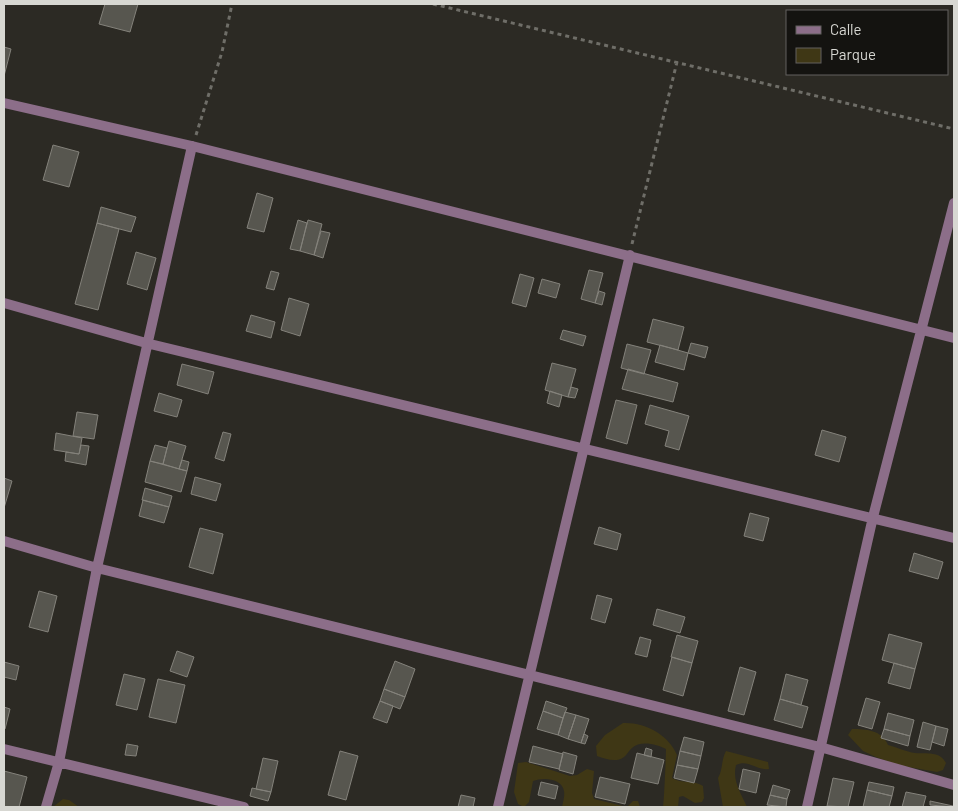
<svg xmlns="http://www.w3.org/2000/svg" width="958" height="811" viewBox="0 0 958 811" font-family="Barlow,sans-serif">
<style>
.green{fill:#3f3715}
.building{fill:#57564f;stroke:#84827b}
.lines{fill:none;stroke-linecap:round;stroke-linejoin:round}
.path{stroke:#6f6e68;stroke-width:3;stroke-dasharray:4 4;stroke-linecap:butt}
.street{stroke:#8c6e89;stroke-width:10}
</style>
<rect width="100%" height="100%" fill="#2c2a24"/>
<path class="green" d="M623,723C645,722 669,735 677,755L672,778C681,784 695,780 703,786L704,798L702,802L695,803L683,796L679,797L678,807H663C664,804 666,755 666,749C657,744 640,740 632,748C629,750 627,755 624,757C616,763 606,759 597,756L596,746L605,735Z
M852,729C866,729 882,730 888,745C897,747 906,752 915,753C927,754 940,751 946,763L943,770L937,772L897,765L876,757L863,751L848,735Z
M726,751L768,762L769,769C756,771 749,759 736,765C732,781 741,793 747,807H723L718,778C723,770 721,760 726,751Z
M526,762L570,776L577,775L587,769L594,771L592,793L594,799L627,807L633,801H638L640,807H562C563,802 565,796 564,791C562,778 543,777 533,781L529,802L524,807L518,804L514,792L518,763Z
M63,799L69,800L79,807H53Z"/>
<path class="building" d="M105,4H138L130,32L99,24Z
M4,47L11,49L4,76Z
M53,145L79,152L69,187L43,180Z
M257,193L273,198L264,232L247,228Z
M101,207L136,217L131,232L97,223Z
M298,220L307,223L300,251L290,249Z
M308,220L322,224L314,255L300,251Z
M97,223L119,229L98,310L75,304Z
M321,231L330,233L323,258L314,255Z
M136,252L156,258L147,290L127,284Z
M589,270L603,273L595,303L581,299Z
M271,271L279,273L274,290L266,288Z
M520,274L534,278L526,307L512,303Z
M542,279L560,284L556,298L538,293Z
M599,291L605,293L602,305L595,303Z
M289,298L309,304L300,336L281,330Z
M251,315L275,322L271,338L246,331Z
M653,319L684,327L678,350L647,342Z
M563,330L586,336L583,346L560,339Z
M691,343L708,347L705,358L688,353Z
M627,344L651,350L644,374L621,368Z
M660,345L688,353L684,370L655,362Z
M552,363L576,369L568,397L545,390Z
M182,364L214,372L208,394L177,385Z
M628,369L678,383L673,402L622,389Z
M571,387L578,389L575,398L568,397Z
M550,391L562,395L559,407L547,403Z
M159,393L182,400L177,417L154,411Z
M616,400L637,405L627,444L606,438Z
M650,405L689,416L679,450L665,446L669,431L645,424Z
M77,412L98,415L94,439L73,436Z
M822,430L846,437L839,462L815,455Z
M223,432L231,434L224,461L215,458Z
M56,433L82,438L79,454L54,450Z
M169,441L186,446L179,469L163,464Z
M81,445L89,446L86,465L65,461L66,452L79,454Z
M155,445L167,448L163,464L150,461Z
M182,460L189,462L187,471L179,469Z
M150,461L187,471L181,492L145,482Z
M195,477L221,484L216,501L191,494Z
M4,478L12,481L4,508Z
M145,488L172,496L169,507L142,500Z
M143,500L169,507L164,523L139,516Z
M750,513L769,518L763,541L744,536Z
M599,527L621,534L617,550L594,544Z
M200,528L223,534L213,574L189,567Z
M914,553L943,562L938,579L909,571Z
M39,591L57,596L48,632L29,627Z
M597,595L612,599L605,623L591,619Z
M657,609L685,617L680,633L653,625Z
M889,634L922,643L915,669L882,660Z
M677,635L698,641L692,663L671,657Z
M640,637L651,640L647,657L635,654Z
M177,651L194,657L187,677L170,671Z
M672,657L692,663L683,696L663,690Z
M395,661L415,669L405,697L384,689Z
M4,662L19,666L16,680L4,677Z
M894,663L915,669L910,689L888,683Z
M740,667L756,672L744,715L728,711Z
M124,674L145,679L137,710L116,705Z
M786,674L808,680L801,705L780,699Z
M158,679L185,685L176,723L149,717Z
M384,689L405,697L400,709L380,701Z
M866,698L880,702L872,729L858,725Z
M780,699L808,707L802,728L774,720Z
M380,701L393,706L387,723L373,718Z
M546,701L567,708L563,718L543,711Z
M4,707L10,709L5,729H4Z
M543,711L563,718L558,735L537,729Z
M565,712L576,715L568,739L558,735Z
M888,713L914,720L910,736L884,729Z
M576,715L589,719L581,743L568,739Z
M923,722L936,726L930,750L917,747Z
M936,726L948,729L944,746L932,742Z
M884,729L910,736L908,746L881,738Z
M584,734L588,736L585,744L581,743Z
M684,737L704,742L701,756L680,751Z
M127,744L138,746L136,756L125,755Z
M533,746L563,754L559,769L529,762Z
M646,748L652,750L651,757L644,755Z
M340,751L358,756L346,800L328,795Z
M680,751L701,756L698,769L677,765Z
M563,752L577,756L573,774L559,770Z
M637,753L664,760L658,784L631,778Z
M263,758L278,761L271,792L256,789Z
M677,765L698,769L694,783L674,778Z
M743,769L760,773L756,793L739,789Z
M4,771L27,777L19,807H4Z
M600,777L630,784L625,804L595,797Z
M833,778L854,782L848,807L827,806Z
M541,782L558,786L555,799L538,795Z
M869,782L894,787L892,796L867,790Z
M773,785L790,790L787,799L770,795Z
M252,788L271,792L268,801L250,796Z
M867,790L892,796L889,807H863Z
M906,792L926,796L923,807H902Z
M461,795L475,798L473,807H458Z
M770,795L787,799L786,807L767,805Z
M930,801L953,806V807L930,805Z"/>
<g class="lines">
<path class="path" d="M433,4L954,129
M196,135L222,52L232,4
M632,244L677,62"/>
<path class="street" d="M4,103L192,146L954,338
M4,303L146,343L954,538
M4,541L97,568L820,747L954,785
M4,749L244,807
M46,807L59,762L97,568L192,146
M498,807L630,255
M807,807L873,517L954,203"/>
</g>
<rect width="958" height="811" fill="none" stroke="#d7d7d2" stroke-width="10"/>
<rect x="786" y="10" width="162" height="65" fill="#141310" stroke="#62615e"/>
<rect x="796" y="26" width="25" height="8" fill="#8c6e89" stroke="#62615e"/>
<text x="830" y="35" font-size="15" fill="#d7d7d2">Calle</text>
<rect x="796" y="48" width="25" height="15" fill="#3f3715" stroke="#62615e"/>
<text x="830" y="60" font-size="15" fill="#d7d7d2">Parque</text>
</svg>
